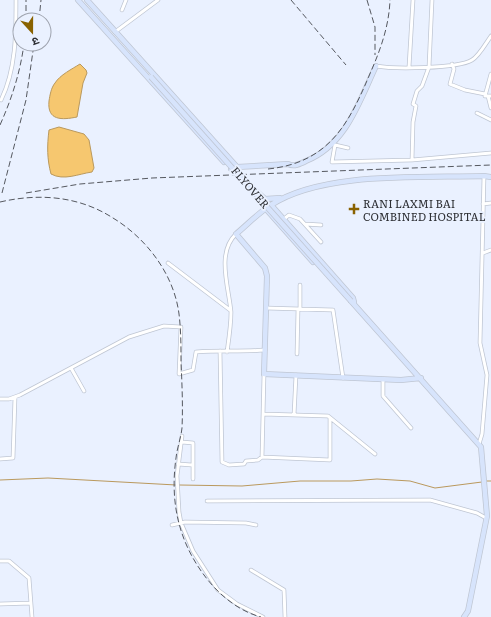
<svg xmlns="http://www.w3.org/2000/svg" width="491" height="617" viewBox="0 0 491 617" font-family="Literata,'Noto Sans Devanagari',serif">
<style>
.water{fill:#f6c76f;stroke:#ba995d}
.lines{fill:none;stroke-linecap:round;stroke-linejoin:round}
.stream{stroke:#ba995d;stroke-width:1}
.street-casing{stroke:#bfc6d3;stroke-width:4.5}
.secondary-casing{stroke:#bfc6d3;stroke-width:6}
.street{stroke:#fff;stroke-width:3}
.secondary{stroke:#d7e4fc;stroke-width:4.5}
.rail{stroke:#55585f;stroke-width:1;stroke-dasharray:6 3;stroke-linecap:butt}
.secondary-bridge-casing{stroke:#bfc6d3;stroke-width:6;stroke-linecap:butt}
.secondary-bridge{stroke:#d7e4fc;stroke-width:4.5}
.poi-dot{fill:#896200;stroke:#eaf1ff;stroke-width:1.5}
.labels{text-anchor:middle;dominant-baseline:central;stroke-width:3.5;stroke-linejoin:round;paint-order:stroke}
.street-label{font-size:11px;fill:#2d2f34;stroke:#eaf1ff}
.poi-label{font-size:11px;fill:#2d2f34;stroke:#eaf1ff;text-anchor:start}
</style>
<rect width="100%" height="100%" fill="#eaf1ff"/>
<path class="water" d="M80,64L86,70L87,73L83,83L77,117C62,120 47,121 49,101C50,95 51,88 55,83C60,75 72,69 80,64Z
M59,127L84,134L89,140L94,168L92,172C78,174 64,181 51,174C47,159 47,146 49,130Z"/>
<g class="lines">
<path class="stream" d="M0,480L48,478L176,485
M486,481H491
M179,485L242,486L300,481H351L377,479L410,481L435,488L482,482"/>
<g class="street-casing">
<path id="street" d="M122,10L126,0
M115,32L158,0
M452,64L454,69L450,84L465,90L485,94
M376,66C393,69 457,69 472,60C479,56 486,43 491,36
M409,67L413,0
M491,74L485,96H491
M488,96L491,108
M1,100C16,70 16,34 16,0
M477,113L491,120
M348,148L335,145L332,162L412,160L413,122L416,106L413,104L417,91L422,86L429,67L432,0
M412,160L491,153
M483,204L491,203
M284,219L289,215L300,219L321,242
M305,224L321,225
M483,253L491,250
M168,263L230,310
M266,308L333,310L343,378
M300,309V285
M220,351L222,462L229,465L244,464L246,461L258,460L262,457L330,460V418
M227,352C229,338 231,325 231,312C229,288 216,253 236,234
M297,354L298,309
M71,368L84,391
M383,380V396L411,428
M0,399H9L20,395L129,337L164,326L181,327L179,374L193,370L196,352C219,350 242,352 265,350
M263,414L328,416L375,454
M294,415L296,375
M182,436L177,476L179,512L181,523L193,551L218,590L237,604L263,617
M182,442L193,443V479
M479,444L482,434L487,375L480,343L484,176
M262,457L264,374
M0,459L13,458L15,397
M178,464L192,465
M207,501L430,500L477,513L486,518
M172,525L185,522L246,523L256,525
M0,561H9L29,578L32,617
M251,570L284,590L285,617
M0,604L31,603"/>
</g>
<g class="secondary-casing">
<path id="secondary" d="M78,0L224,162
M87,0L237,167L233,170L231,169
M237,167L288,164C294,167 300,164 306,161C346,145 359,102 376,66
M248,184L265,199L280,198
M271,205L353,298L354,302
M266,209L313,262
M351,301L481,447L487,516L468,611L464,617
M421,378L401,380L264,374L267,276L265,268L236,234C247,225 258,213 271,205C323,171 423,178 484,176L491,177"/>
</g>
<use href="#street" class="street"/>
<use href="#secondary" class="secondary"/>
<path class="rail" d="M291,0L346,65
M367,0L375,27V55
M26,20V0
M39,20L41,0
M0,125C12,98 20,73 24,44
M268,169C327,163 348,126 369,76C380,51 389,27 390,0
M2,193L26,100L34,44
M26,193L80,184L152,178L491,165
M0,202C39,193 79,196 113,218C146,238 174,274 179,314C181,330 181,346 181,362C182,384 183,406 182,428C181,438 177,448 176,458C170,501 178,540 204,575C218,594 238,611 261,617"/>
<g class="secondary-bridge-casing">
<path id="secondary-bridge" d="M151,77L351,301"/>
</g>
<use href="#secondary-bridge" class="secondary-bridge"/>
</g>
<path class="poi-dot" d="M352 203h4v4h4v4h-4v4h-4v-4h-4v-4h4z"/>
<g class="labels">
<g class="street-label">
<text transform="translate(251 187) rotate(49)">FLYOVER</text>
</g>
<g class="poi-label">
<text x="363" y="203">RANI LAXMI BAI<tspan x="363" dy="13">COMBINED HOSPITAL</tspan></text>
</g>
</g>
<g transform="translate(32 32) rotate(159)"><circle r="19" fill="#eaf1ff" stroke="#9ea3ae"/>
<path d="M0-3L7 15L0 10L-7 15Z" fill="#896200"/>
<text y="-6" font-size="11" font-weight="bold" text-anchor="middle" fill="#2d2f34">उ</text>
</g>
</svg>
